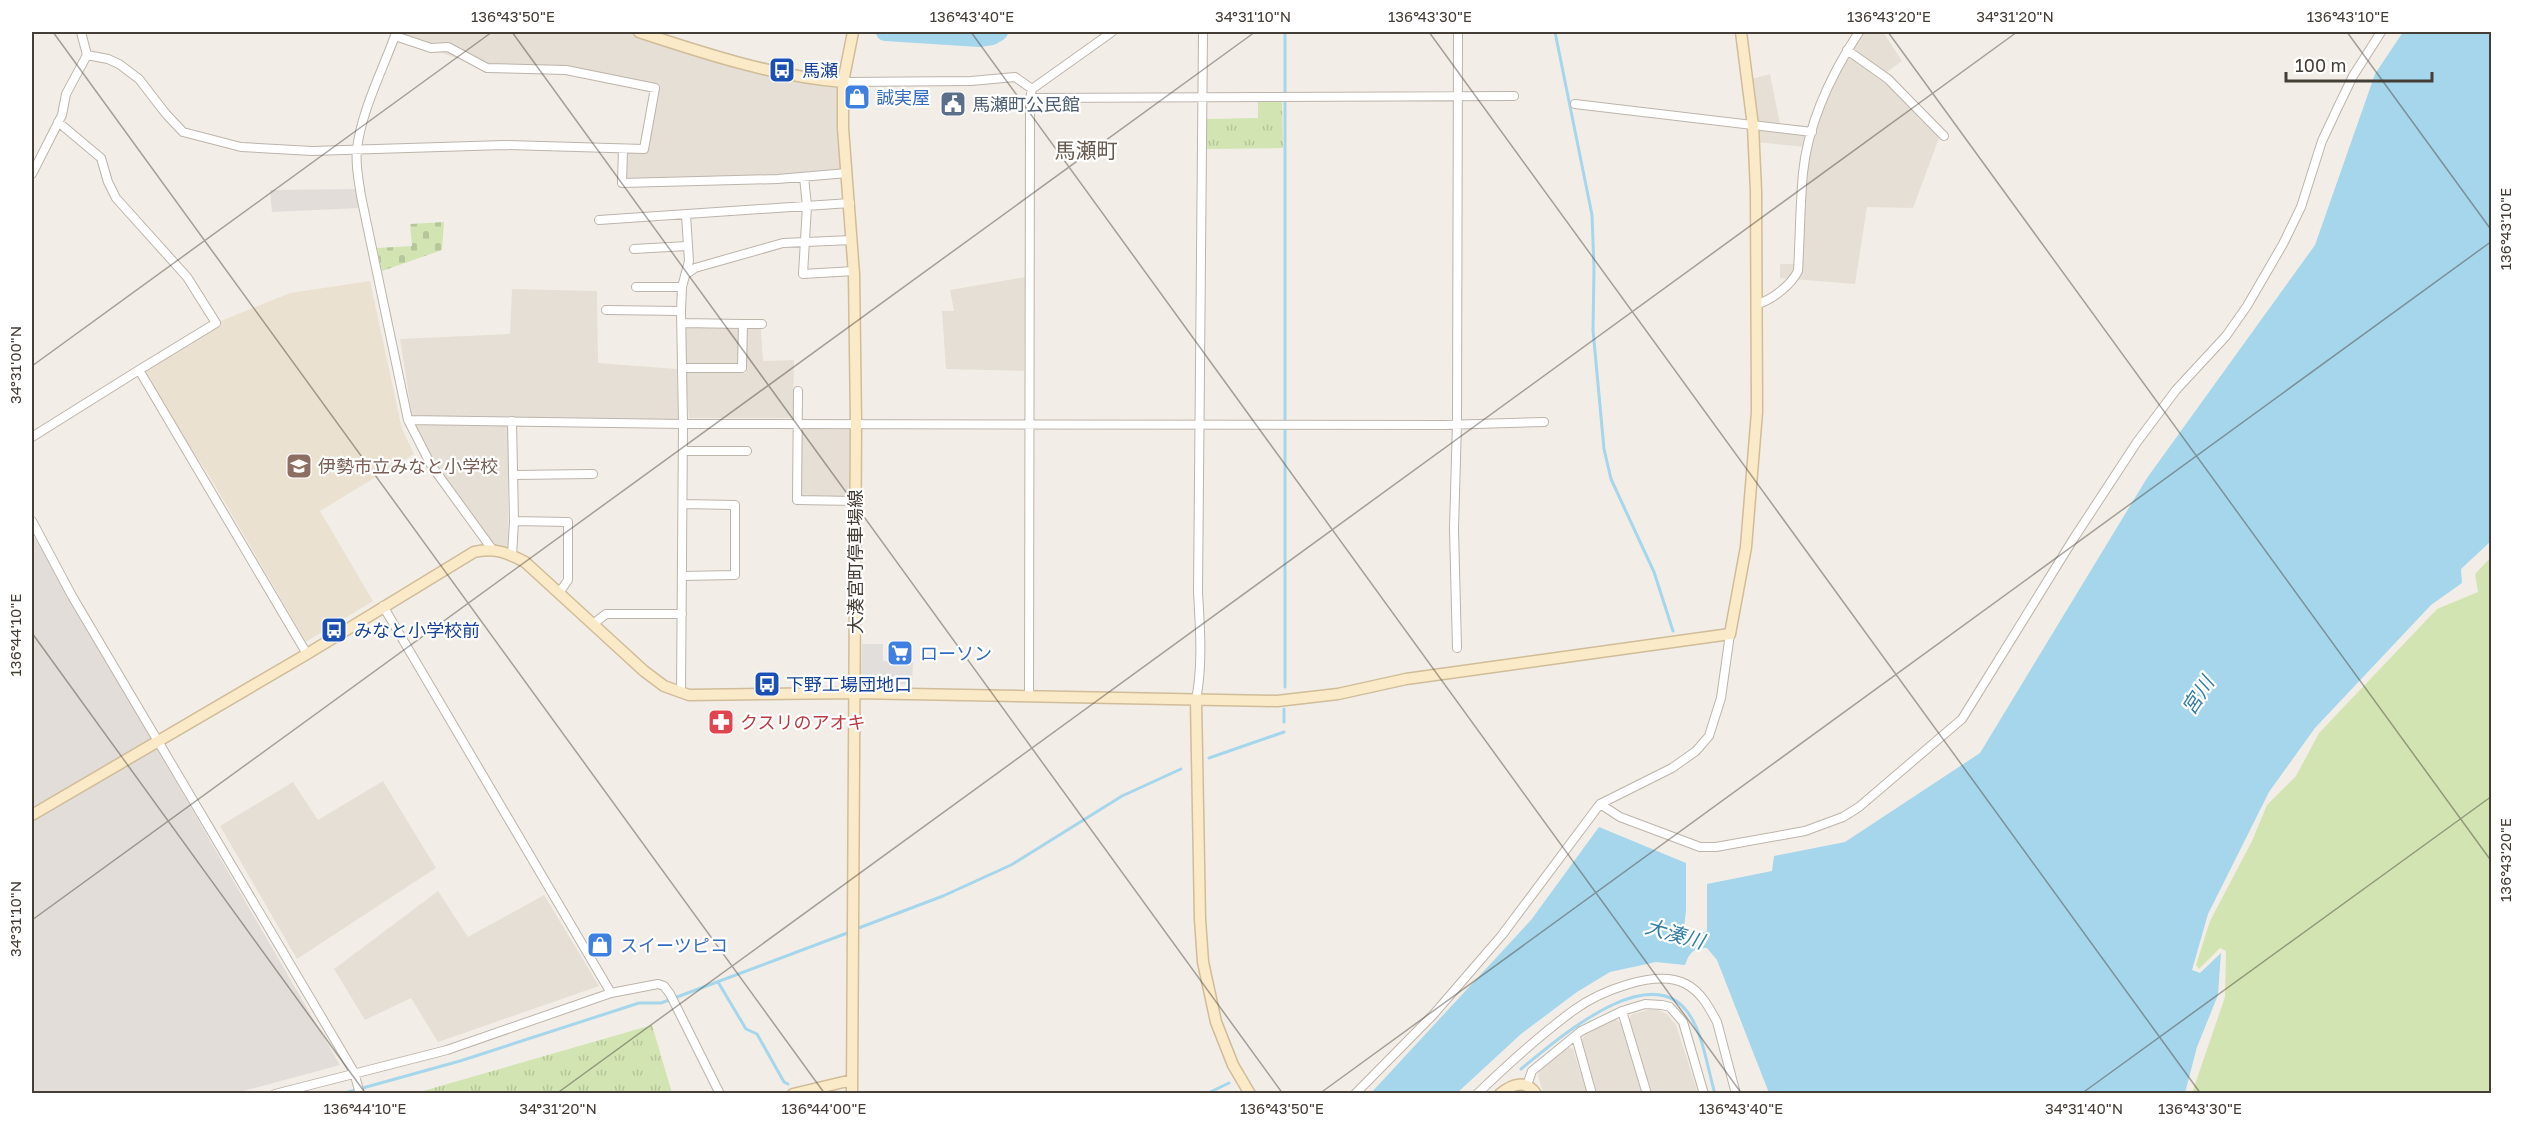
<svg xmlns="http://www.w3.org/2000/svg" width="2523" height="1125" viewBox="0 0 2523 1125" font-family="'Golos Text','Noto Sans JP',sans-serif">
<style>
.residential{fill:#e6dfd5}
.industrial{fill:#e2ddd8}
.education{fill:#ebe1d1}
.grass{fill:#d2e4b2}
.cemetery{fill:url(#cemetery-stones)}
.park{fill:url(#park-tufts)}
.parking{fill:#e1dedb}
.water{fill:#a6d6ec}
.lines{fill:none;stroke-linecap:round;stroke-linejoin:round}
.stream{stroke:#a6d6ec;stroke-width:3}
.river{stroke:#a6d6ec;stroke-width:18}
.street-casing{stroke:#bdb4aa;stroke-width:10}
.secondary-casing{stroke:#d0bc98;stroke-width:13}
.street{stroke:#fff;stroke-width:8}
.secondary{stroke:#fbeac8;stroke-width:10}
.ticks{fill:none;stroke:#453e36;stroke-width:1.5;stroke-opacity:0.45}
.labels{text-anchor:middle;dominant-baseline:central;stroke-width:4.5;stroke-linejoin:round;paint-order:stroke}
.transit-label{font-size:18px;fill:#164399;stroke:#fff;text-anchor:start}
.shop-label{font-size:18px;fill:#366cbe;stroke:#fff;text-anchor:start}
.service-label{font-size:18px;fill:#4e5e75;stroke:#fff;text-anchor:start}
.education-label{font-size:18px;fill:#785e54;stroke:#fff;text-anchor:start}
.street-label{font-size:18px;fill:#453e36;stroke:#fff}
.health-label{font-size:18px;fill:#be3a42;stroke:#fff;text-anchor:start}
.water-label{font-size:20px;font-style:italic;fill:#337ea2;stroke:#fff}
.quarter-label{font-size:21px;fill:#675a4e;stroke:#fff}
.neatline{fill:none;stroke:#453e36;stroke-width:2}
.ticks-label{font-size:15px;text-anchor:middle;fill:#453e36}
</style>
<defs>
<pattern id="cemetery-stones" width="16" height="16" patternUnits="userSpaceOnUse" patternTransform="scale(1.5)"><rect width="16" height="16" fill="#d2e4b2"/><path d="M2 7V4a2 2 0 0 1 4 0v3zM10 15v-3a2 2 0 0 1 4 0v3z" fill="#b6c59a"/></pattern>
<pattern id="park-tufts" width="24" height="20" patternUnits="userSpaceOnUse" patternTransform="scale(1.5)"><rect width="24" height="20" fill="#d2e4b2"/><path d="M3 7l-1-3M5 7V3M7 7l1-3M15 17l-1-3M17 17v-4M19 17l1-3" fill="none" stroke="#b6c59a"/></pattern>
</defs>
<rect width="100%" height="100%" fill="#f2eee7"/>
<path class="residential" d="M396,32H643L843,82L847,173L622,183L623,149H644L655,88L566,70L473,64L395,36Z
M1853,32H1883L1902,61L1887,72L1893,76L1942,130L1913,208L1867,207L1855,284L1780,278V264H1795L1798,187L1804,147L1757,142L1751,79L1770,74L1780,124L1809,126L1827,77Z
M1025,277L1024,371L946,369L942,311H954L950,290Z
M512,289L597,291L598,363L677,369L678,421L412,416L400,339L510,334Z
M682,323L743,324L742,368H682Z
M746,329H761L763,361L794,360L793,418H689L685,372L746,373Z
M414,425H508V548L492,544L433,463Z
M802,427H851L850,496L801,497Z
M383,781L436,868L297,959L220,826L293,782L318,820Z
M438,891L468,937L544,895L599,986L438,1042L411,998L365,1020L334,969Z
M1648,1010H1658L1667,1014L1676,1025L1698,1093H1652L1629,1019L1632,1014Z
M1615,1019L1620,1022L1642,1093H1597L1582,1042L1583,1036Z
M1569,1047L1573,1049L1587,1093H1543L1538,1076L1540,1069Z"/>
<path class="industrial" d="M358,189L360,208L272,212L270,190Z
M32,533L340,1065L236,1093H32Z"/>
<path class="education" d="M370,281L402,429L414,454L320,511L373,601L306,642L210,477L139,370L216,323L290,293Z"/>
<path class="grass" d="M2491,557V1093H2192L2225,997L2226,951L2220,948L2199,969L2196,965L2210,921L2252,841L2267,805L2296,776L2319,733L2437,609L2478,592L2475,574Z"/>
<path class="cemetery" d="M444,222L442,250L382,271L377,248L412,246L410,224Z"/>
<path class="park" d="M1282,98L1283,148L1205,149V119L1258,118V99Z
M652,1025L672,1093H416Z"/>
<path class="parking" d="M862,644H883V661L913,662L912,684L865,685L861,679Z"/>
<path class="water" d="M2403,32H2491V541L2461,569L2462,583L2431,605L2315,728L2269,792L2208,914L2192,970L2200,973L2221,953L2218,995L2197,1047L2185,1093H1769L1717,960L1707,948C1693,948 1690,952 1685,965L1656,962L1610,972L1577,992L1521,1034L1457,1093H1371L1531,920L1599,827L1686,863V910L1684,928L1696,935L1707,931V884L1772,871L1774,856L1845,842L1980,753L2147,478L2315,245L2375,74Z"/>
<g class="lines">
<path class="stream" d="M1555,32L1592,215L1594,268L1593,330L1604,449L1611,479L1654,572L1673,631
M1285,687V32
M1284,722V709
M1209,758L1284,732
M856,929L943,896L1011,865L1122,796L1181,769
M718,982L746,1029L757,1034L784,1082L788,1084
M1521,1069C1557,1040 1655,952 1692,1019C1704,1040 1708,1070 1715,1094
M341,1094L460,1061L639,1003H661L850,932
M1206,1094L1229,1083"/>
<path class="river" d="M885,32L979,38L992,36L999,32"/>
<g class="street-casing">
<path id="street" d="M396,33C383,69 361,112 357,149C355,165 359,181 361,196L408,420L431,465L492,549
M1847,50L1888,79L1944,136
M87,55L108,59L119,64L139,79L166,114L183,132L241,147L312,151L504,145L644,149L655,88L566,70L487,68L448,47L431,48L395,36
M843,82L971,81L1015,77L1032,89
M1030,98L1514,96
M1575,104L1812,132
M58,122L101,158L108,182L116,198L187,277L216,323L139,370L307,654
M623,149L622,183L778,179L847,173
M32,174L62,115L66,94L87,55L81,32
M804,177L807,206L803,274L854,271
M599,220L850,203
M634,249L687,246
M688,273L695,268L783,243L852,240
M636,287H682
M1758,304C1773,299 1791,285 1798,271C1800,238 1800,205 1803,173C1808,123 1832,73 1859,32
M606,310L681,311
M682,323L743,324L742,368H682
M743,324H762
M798,391L797,500L856,501
M408,420L683,424L1444,425L1544,422
M512,421L514,521L512,556
M32,437L139,370
M683,451H747
M513,475L593,474
M32,521L72,596L354,1072L360,1094
M514,521L568,522V580L559,593
M682,576L735,575V505L683,504
M383,606L611,993
M593,624L606,614H682
M1457,648L1454,529L1457,423L1458,32
M681,693L683,424L681,311L682,287L689,261L686,215
M1029,697L1030,98L1032,89L1112,32
M1196,700C1203,664 1200,628 1198,592L1203,32
M1600,804L1672,768L1696,751L1709,736L1721,698L1730,634
M1622,1011L1647,1094
M1576,1037L1592,1094
M1527,1085L1532,1071L1581,1031L1622,1011L1645,1004L1662,1005L1670,1007L1683,1022L1704,1094
M275,1094L447,1050L611,993L658,984L664,986L670,994L720,1094
M1355,1094L1433,1015L1502,935L1600,804L1620,817L1700,847H1716L1805,831L1843,817L1859,807L1962,719L2074,538L2137,442L2176,390L2226,336L2247,306L2283,244L2301,207L2322,141L2338,107L2353,76L2381,32
M1477,1094C1507,1065 1540,1035 1574,1010C1599,992 1656,968 1686,984C1701,992 1709,1007 1717,1022L1736,1094"/>
</g>
<g class="secondary-casing">
<path id="secondary" d="M639,32C706,54 773,76 843,82
M1196,700L1200,919L1203,962L1216,1022L1233,1065L1250,1094
M32,815L307,654L474,552C494,547 508,553 525,562L644,671L664,686L689,695L855,693L1277,701L1338,694L1406,679L1730,634L1746,547L1757,412L1756,191L1753,126L1741,32
M793,1094L852,1080
M852,1094L856,423L854,274L843,128V82L853,32
M1500,1094C1512,1084 1526,1079 1536,1094"/>
</g>
<use href="#street" class="street"/>
<use href="#secondary" class="secondary"/>
</g>
<path class="ticks" d="M53,32L825,1094M512,32L1283,1094M971,32L1742,1094M1429,32L2201,1094M1888,32L2492,862M2347,32L2492,231M32,366L492,32M32,633L366,1094M32,920L1255,32M556,1094L2017,32M1319,1094L2492,241M2081,1094L2492,796"/>
<defs>
<g id="bus-square" transform="scale(1.35)"><rect x="-9" y="-9" width="18" height="18" rx="4" fill="#1a4fb4" stroke="#fff"/><path d="M-5-6H5V4H4V6H2V4H-2V6H-4V4H-5ZM-3.5-4V0h7V-4ZM-3.5 1.2v1.5H-2V1.2ZM2 1.2v1.5H3.5V1.2Z" fill="#fff"/></g>
<g id="shop-square" transform="scale(1.35)"><rect x="-9" y="-9" width="18" height="18" rx="4" fill="#3f7fe0" stroke="#fff"/><path d="M-5-2.5h2.3a2.7 3.5 0 0 1 5.4 0H5L5.5 6h-11ZM-1.5-2.5h3a1.5 2.3 0 0 0-3 0Z" fill="#fff"/></g>
<g id="civic-square" transform="scale(1.35)"><rect x="-9" y="-9" width="18" height="18" rx="4" fill="#5c6f8a" stroke="#fff"/><path d="M-.6-6.5H3V-4.5H.6V-3L4-1V1h2V6H-6V1h2V-1L-.6-3ZM-1.2 2.5V6h2.4V2.5Z" fill="#fff"/></g>
<g id="school-square" transform="scale(1.35)"><rect x="-9" y="-9" width="18" height="18" rx="4" fill="#8d6e63" stroke="#fff"/><path d="M0-5L7-2L0 1L-7-2ZM-4 1L0 2.5L4 1V4Q0 6-4 4Z" fill="#fff"/></g>
<g id="supermarket-square" transform="scale(1.35)"><rect x="-9" y="-9" width="18" height="18" rx="4" fill="#3f7fe0" stroke="#fff"/><path d="M-6-5.5h2.5l.6 2H6L4.5 2H-2.5L-4.4-4H-6ZM-1.5 3.2a1.3 1.3 0 1 0 .1 0ZM3 3.2a1.3 1.3 0 1 0 .1 0Z" fill="#fff"/></g>
<g id="pharmacy-square" transform="scale(1.35)"><rect x="-9" y="-9" width="18" height="18" rx="4" fill="#e0444e" stroke="#fff"/><path d="M-2-6h4v4h4v4h-4v4h-4v-4h-4v-4h4Z" fill="#fff"/></g>
</defs>
<g fill-rule="evenodd">
<use href="#bus-square" x="782" y="70"/>
<use href="#shop-square" x="857" y="97"/>
<use href="#civic-square" x="953" y="104"/>
<use href="#school-square" x="299" y="466"/>
<use href="#bus-square" x="334" y="630"/>
<use href="#supermarket-square" x="900" y="653"/>
<use href="#bus-square" x="767" y="684"/>
<use href="#pharmacy-square" x="721" y="722"/>
<use href="#shop-square" x="600" y="945"/>
</g>
<g class="labels">
<g class="transit-label">
<text x="802" y="70">馬瀬</text>
<text x="354" y="630">みなと小学校前</text>
<text x="786" y="684">下野工場団地口</text>
</g>
<g class="shop-label">
<text x="876" y="97">誠実屋</text>
<text x="920" y="653">ローソン</text>
<text x="620" y="945">スイーツピコ</text>
</g>
<g class="service-label">
<text x="972" y="104">馬瀬町公民館</text>
</g>
<g class="education-label">
<text x="318" y="466">伊勢市立みなと小学校</text>
</g>
<g class="street-label">
<text transform="translate(855 562) rotate(-90)">大湊宮町停車場線</text>
</g>
<g class="health-label">
<text x="740" y="722">クスリのアオキ</text>
</g>
<g class="water-label">
<text transform="translate(2197 695) rotate(-57)">宮川</text>
<text transform="translate(1675 933) rotate(16)">大湊川</text>
</g>
<g class="quarter-label">
<text x="1086" y="150">馬瀬町</text>
</g>
</g>
<rect width="2523" height="1125" fill="none" stroke="#ffffff" stroke-width="66"/>
<path d="M2286 72v9h146v-9" fill="none" stroke="#453e36" stroke-width="3"/>
<text x="2295" y="72" font-size="18" fill="#453e36" stroke="#ffffff" stroke-width="4.5" paint-order="stroke">100 m</text>
<rect x="33" y="33" width="2457" height="1059" class="neatline"/>
<g class="ticks-label">
<text x="513" y="22">136°43'50"E</text>
<text x="972" y="22">136°43'40"E</text>
<text x="1253" y="22">34°31'10"N</text>
<text x="1430" y="22">136°43'30"E</text>
<text x="1889" y="22">136°43'20"E</text>
<text x="2015" y="22">34°31'20"N</text>
<text x="2348" y="22">136°43'10"E</text>
<text transform="translate(2506 229) rotate(-90)" y="5">136°43'10"E</text>
<text transform="translate(16 365) rotate(-90)" y="5">34°31'00"N</text>
<text transform="translate(16 635) rotate(-90)" y="5">136°44'10"E</text>
<text transform="translate(2506 860) rotate(-90)" y="5">136°43'20"E</text>
<text transform="translate(16 919) rotate(-90)" y="5">34°31'10"N</text>
<text x="365" y="1114">136°44'10"E</text>
<text x="558" y="1114">34°31'20"N</text>
<text x="824" y="1114">136°44'00"E</text>
<text x="1282" y="1114">136°43'50"E</text>
<text x="1741" y="1114">136°43'40"E</text>
<text x="2084" y="1114">34°31'40"N</text>
<text x="2200" y="1114">136°43'30"E</text>
</g>
</svg>
